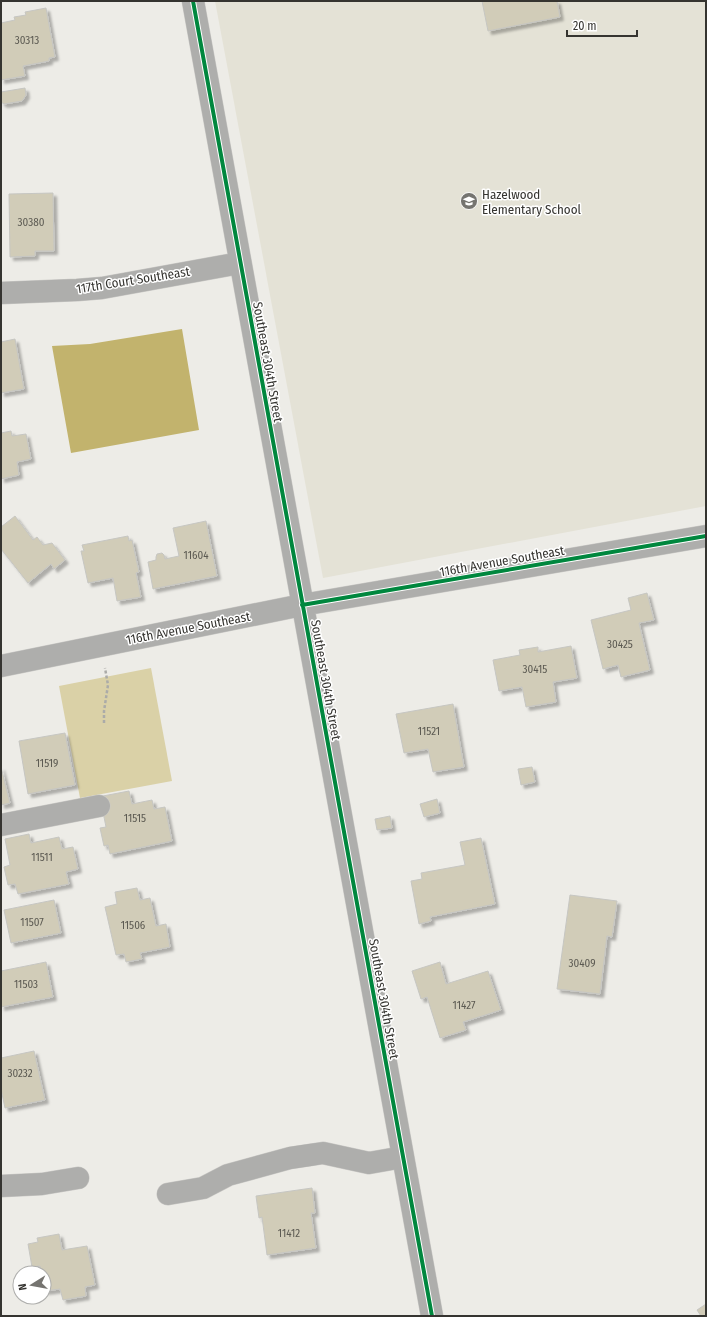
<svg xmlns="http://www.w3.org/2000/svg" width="707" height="1317" viewBox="0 0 707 1317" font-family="'Fira Sans Condensed',sans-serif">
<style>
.built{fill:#e4e2d6}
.green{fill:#dad1a7}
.water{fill:#c2b36d}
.building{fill:#d1ccb8;stroke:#c6c6c2;filter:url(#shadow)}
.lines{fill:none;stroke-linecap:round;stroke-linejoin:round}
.minor-casing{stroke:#cbcac7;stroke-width:23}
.path{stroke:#ababa8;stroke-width:2.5;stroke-dasharray:3 2;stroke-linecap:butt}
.minor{stroke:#aeaeac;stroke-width:22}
.cycleway-casing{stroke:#fff;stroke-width:6}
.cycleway{stroke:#00873e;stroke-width:4}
.labels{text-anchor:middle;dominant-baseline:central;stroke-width:3;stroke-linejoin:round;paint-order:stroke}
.number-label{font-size:11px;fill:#5c5a52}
.poi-label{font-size:13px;fill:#353430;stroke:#fff;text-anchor:start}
.street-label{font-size:13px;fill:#353430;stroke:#fff}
</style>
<defs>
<filter id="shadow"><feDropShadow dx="3.5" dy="3.5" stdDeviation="1" flood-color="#0004"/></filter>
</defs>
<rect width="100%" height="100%" fill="#edece7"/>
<path class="built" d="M215,1H706V506L323,578Z"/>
<path class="green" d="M151,668L172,781L80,798L59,686Z"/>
<path class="water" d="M182,329L199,430L71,453L52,346L90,344Z"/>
<path class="building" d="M482,1H557L560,17L488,31Z
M46,8L55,57L49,58V61L23,66L25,76L1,80V23L15,20L14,17L26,15L25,12Z
M25,88L26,95L22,101L4,104L1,102V92Z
M53,193L54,251H35V256L10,257L9,194Z
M15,339L24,389L1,393V342Z
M11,431L12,436L26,434L31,459L17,462L19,475L1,479V433Z
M15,516L33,540L37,537L43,545L52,543L65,560L54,569L51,564L28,583L1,549V527Z
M206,521L217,576L153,589L148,562L156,560V557L157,554L162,553L164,555L165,559L179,556L173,528Z
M128,536L129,541L132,540L139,572L136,573L141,597L117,601L113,578L88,583L81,551H84L82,545Z
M647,593L654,620L639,623L650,670L621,677L618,665L603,669L591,620L631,610L628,598Z
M571,646L577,678L553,682L556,702L526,707L522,687L499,691L493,660L520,655L519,650L538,647V652Z
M453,704L464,767L433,772L428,749L404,753L396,714Z
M65,733L75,785L28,794L19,741Z
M1,767L10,803L1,805Z
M532,767L535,782L521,785L518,769Z
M129,791L132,804L152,800L154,809L165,807L172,841L110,854L108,845L104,846L100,828L106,827L102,807L105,806L103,796Z
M437,799L440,813L424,817L420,804Z
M390,816L392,828L377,830L375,819Z
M29,834L31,843L59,837L62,849L73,847L78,869L66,872L69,884L18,894L15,884L8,885L4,867L10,865L5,839Z
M481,838L495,904L430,917L431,921L419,924L411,881L422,879L421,873L465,865L460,842Z
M137,888L140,900L150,898L156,926L166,924L170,947L140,953L142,959L126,962L124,954L116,955L105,907L117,904L115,892Z
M570,895L617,901L612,937L607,936L600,994L557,989Z
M54,900L61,933L11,943L4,910Z
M46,962L53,997L1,1007V971Z
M440,962L446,984L488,971L501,1010L463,1022L466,1030L440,1038L427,997L421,999L412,971Z
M34,1051L45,1100L5,1108L1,1089V1058Z
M312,1188L315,1213H311L316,1248L267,1255L262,1217L259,1218L256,1196Z
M59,1234L62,1250L87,1246L95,1285L85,1287L86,1296L63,1300L60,1289L45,1291L44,1273H41L40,1266L32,1267L28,1244L38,1242L37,1238Z
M706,1304V1316H701L697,1310Z"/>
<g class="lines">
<g class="minor-casing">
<path id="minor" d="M193,1L432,1316
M1,293L77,290L102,288L240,263
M1,666L302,605L706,536
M1,825L99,806
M1,1186L42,1184L78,1178
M168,1194L203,1188L228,1175L290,1158L310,1155L323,1153L369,1163L403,1157"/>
</g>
<path class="path" d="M104,723V711L108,685L105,668"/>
<use href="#minor" class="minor"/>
<g class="cycleway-casing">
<path id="cycleway" d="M193,1L432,1316
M302,605L706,536"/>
</g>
<use href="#cycleway" class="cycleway"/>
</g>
<defs>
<g id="school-disc" transform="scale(0.9)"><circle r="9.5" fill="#757470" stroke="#fff"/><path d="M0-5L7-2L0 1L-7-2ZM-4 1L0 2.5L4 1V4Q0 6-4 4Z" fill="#fff"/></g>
</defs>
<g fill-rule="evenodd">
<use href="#school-disc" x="469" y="201"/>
</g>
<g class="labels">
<g class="number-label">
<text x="27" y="40">30313</text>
<text x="31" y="222">30380</text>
<text x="196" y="555">11604</text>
<text x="620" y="644">30425</text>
<text x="535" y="669">30415</text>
<text x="429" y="731">11521</text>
<text x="47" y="763">11519</text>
<text x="135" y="818">11515</text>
<text x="42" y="857">11511</text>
<text x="32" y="922">11507</text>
<text x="133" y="925">11506</text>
<text x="582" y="963">30409</text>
<text x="26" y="984">11503</text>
<text x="464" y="1005">11427</text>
<text x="20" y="1073">30232</text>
<text x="289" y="1233">11412</text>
</g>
<g class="poi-label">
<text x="482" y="194">Hazelwood<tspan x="482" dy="15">Elementary School</tspan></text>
</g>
<g class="street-label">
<text transform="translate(133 280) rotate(-9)">117th Court Southeast</text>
<text transform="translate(268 362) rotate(80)">Southeast 304th Street</text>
<text transform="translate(502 561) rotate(-10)">116th Avenue Southeast</text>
<text transform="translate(188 628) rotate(-11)">116th Avenue Southeast</text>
<text transform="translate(326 680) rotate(80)">Southeast 304th Street</text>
<text transform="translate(384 999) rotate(80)">Southeast 304th Street</text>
</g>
</g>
<rect width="707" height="1317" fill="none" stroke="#353430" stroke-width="4"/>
<g transform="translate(32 1285) rotate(259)"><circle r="19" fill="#ffffff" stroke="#aeaeac"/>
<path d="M0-3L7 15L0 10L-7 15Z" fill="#757470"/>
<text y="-6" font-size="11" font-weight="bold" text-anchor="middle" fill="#353430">N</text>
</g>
<path d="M567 30v6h70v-6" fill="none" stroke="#353430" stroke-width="2"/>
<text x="573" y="30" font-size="12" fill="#353430" stroke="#ffffff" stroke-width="3" paint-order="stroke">20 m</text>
</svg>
